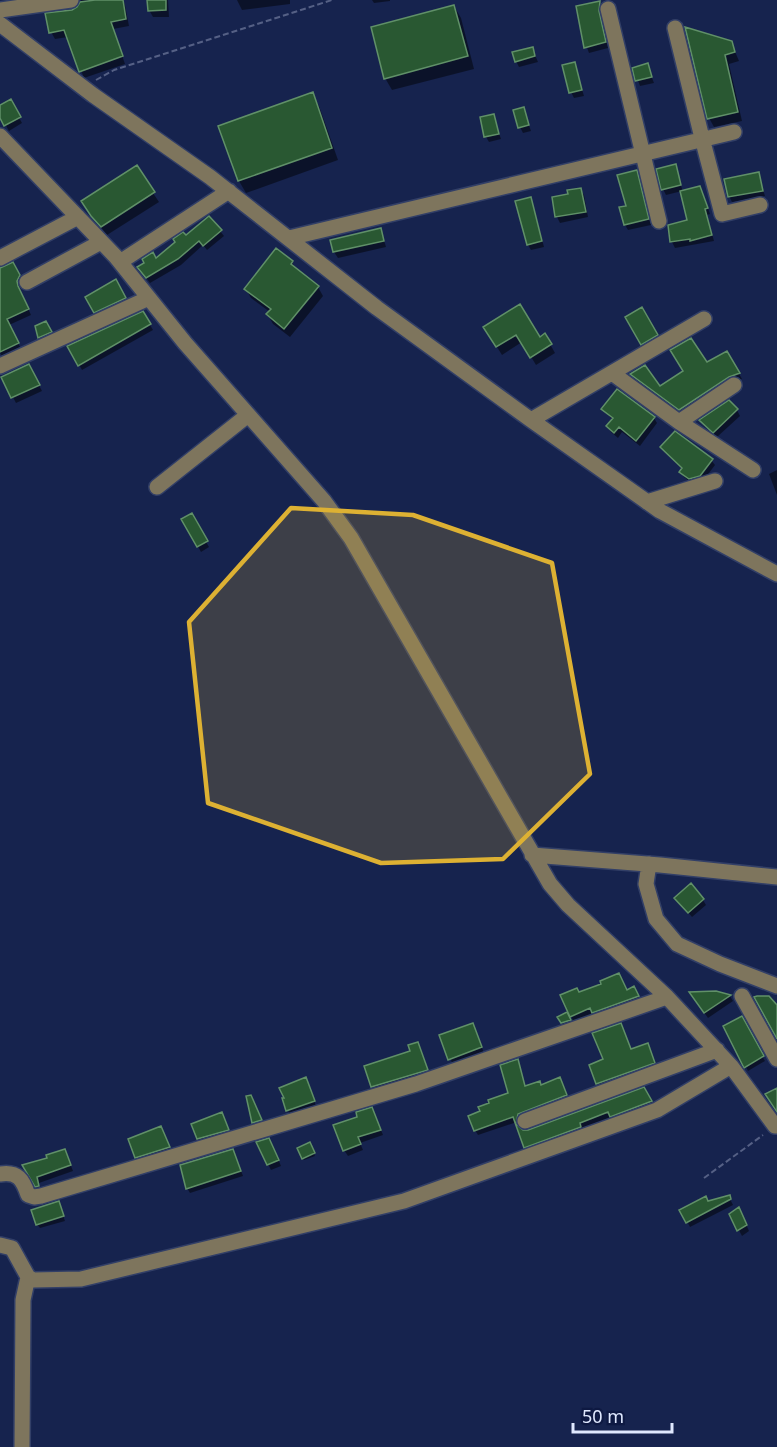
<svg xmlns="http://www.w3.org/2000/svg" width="777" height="1447" viewBox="0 0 777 1447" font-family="'Noto Sans',sans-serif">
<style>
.shadow{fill:#0007}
.building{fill:#295832;stroke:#609068;stroke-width:1.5}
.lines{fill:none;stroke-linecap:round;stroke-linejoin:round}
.minor-casing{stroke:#323f67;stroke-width:18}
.path{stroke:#556085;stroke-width:2;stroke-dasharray:6 3;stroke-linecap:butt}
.minor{stroke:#7e755d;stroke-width:15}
.marked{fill:#ddb133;fill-opacity:0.2;stroke:#ddb133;stroke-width:4.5;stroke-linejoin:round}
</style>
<rect width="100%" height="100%" fill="#16234e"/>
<path class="shadow" d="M81,0H123L125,5L129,26L113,29L125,64L84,78L68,37L55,39L51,32L77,9L82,3Z
M149,0H168L169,17H153L149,10Z
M237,0H290V4L242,10Z
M372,0H390V1L374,3Z
M599,2L602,8L601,18L608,48L589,53L582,34Z
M454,6L461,18L474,69L392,90L385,78Z
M687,29L731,42L739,61L729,64L742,121L714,127L709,118Z
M532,48L538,62L519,67L516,61Z
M574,63L584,96L574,98L571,92Z
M647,65L654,83L640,86L634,69Z
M312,94L319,106L338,160L246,193L239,181Z
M10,101L22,123L9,131L0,115V106Z
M523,109L531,131L523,133L520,127Z
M493,116L501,139L489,142L486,137Z
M675,166L683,192L703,193L710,214L707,215L714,241L675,248L672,242L669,227L689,221L682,191L666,195L663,189Z
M636,171L639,177L651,225L628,230L625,225Z
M758,174L765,196L732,202L729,196Z
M580,189L584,195L588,217L560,223L557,217L554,198L569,195Z
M153,193L159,202L107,235L88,211Z
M530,199L533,204L544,247L531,250L528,245Z
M381,230L386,247L338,258L334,252L332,241Z
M220,231L224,236L207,250L203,245L181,265L150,283L139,268Z
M292,262L296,270L318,287L323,296L290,337L273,324L268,315L270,312L251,298L246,289Z
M12,264L23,282L19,287L21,293L31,315L9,325L21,349L3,358L0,353V268Z
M115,281L128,304L98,317L87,298Z
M641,309L660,341L645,349L627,318Z
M143,313L153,330L82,370L69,347Z
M45,323L53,338L43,343L40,337Z
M485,328L539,339L545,335L555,353L536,365L522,342L502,355Z
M727,353L742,379L732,382L683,415L635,380L632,374L660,388L685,372L707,364Z
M32,372L42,391L16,403L3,378Z
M603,409L654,418L657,423L640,446L622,432L618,438L611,432L608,426L613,420Z
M737,410L740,416L717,437L704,426L701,421Z
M662,448L711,460L715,465L703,481L693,484L684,477L681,472L682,469Z
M777,470V495L769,474Z
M191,515L209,547L201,552L183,519Z
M676,898L703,900L706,905L692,917Z
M633,988L641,1002L596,1018L594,1013L574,1022L571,1016L579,994L626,991Z
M716,992L730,996L733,1001L708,1018L694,998Z
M566,1014L573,1025L565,1028L560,1018Z
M741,1018L765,1061L748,1071L725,1027Z
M475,1030L484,1053L453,1065L441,1036Z
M421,1049L430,1075L376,1092L366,1067Z
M631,1050L651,1052L657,1070L601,1091L591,1066Z
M517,1061L526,1087L563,1084L569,1101L520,1120L519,1128L517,1122L478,1135L475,1130L510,1094Z
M308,1084L316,1106L290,1115L284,1099Z
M644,1089L654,1107L614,1121L612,1117L528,1152L525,1147L529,1132Z
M375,1115L383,1135L360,1143L363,1150L348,1156L344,1150Z
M224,1118L230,1134L200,1143L198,1139Z
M164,1133L172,1153L140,1163L137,1157Z
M309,1144L315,1156L304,1160L299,1148Z
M272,1145L281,1166L271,1170L268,1164Z
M65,1150L73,1171L39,1183L40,1192L33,1180L49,1160Z
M235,1155L243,1176L190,1193L187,1188Z
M729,1197L733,1205L690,1227L681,1210Z
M60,1207L65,1221L40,1228L37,1224Z
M731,1215H742L749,1231L742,1236Z"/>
<path class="building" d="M95,0H123L126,19L111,22L123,56L79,72L64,30L49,33L45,13L72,10L77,7L80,2Z
M147,0H166V10L148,11Z
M600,1L599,11L606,42L584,48L576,6Z
M454,5L468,56L384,79L371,27Z
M685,27L732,41L735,52L725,55L738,112L707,119Z
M533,47L535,56L515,62L512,52Z
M575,62L582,90L569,93L562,65Z
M648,63L652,77L635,81L632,68Z
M313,92L332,148L238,181L218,126Z
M11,99L21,117L4,126L0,118V105Z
M524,107L529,125L518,128L513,110Z
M494,114L499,134L484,137L480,117Z
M676,164L681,185L661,190L656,169Z
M137,165L155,192L101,227L91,216L81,201Z
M637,170L649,219L624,225L619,207L626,206L617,175Z
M759,172L763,191L728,197L724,179Z
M700,186L708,208L705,209L712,235L690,241V239L670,242L668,225L687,220L680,191Z
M581,188L586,212L555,217L552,197L568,194L567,190Z
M531,197L542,241L527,245L515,201Z
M209,216L222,230L203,246L199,241L178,259L146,278L137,267L144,263L142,259L153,252L156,258L175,242L173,239L183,232L186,235Z
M381,228L384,241L333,252L330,240Z
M276,248L293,261L291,264L319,286L284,329L266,314L271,309L244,289Z
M13,262L20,275L17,281L18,286L29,309L7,319L19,343L0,352V268Z
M116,279L126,298L94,313L85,297Z
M520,304L540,337L545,333L552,344L530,358L516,335L496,347L483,327Z
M642,307L658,335L641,345L625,317Z
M143,311L151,324L78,366L67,346Z
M46,321L52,332L38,338L35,326Z
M691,338L707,362L727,351L740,373L729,377L679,410L630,374L645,365L660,386L683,371L670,350Z
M29,364L40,385L11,398L1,377Z
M617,389L655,417L636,441L619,427L614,433L606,426L613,418L601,409Z
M729,400L738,409L713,433L699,420Z
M675,431L713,459L700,476L689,479L679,472L682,468L660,447Z
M192,513L208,541L197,547L181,519Z
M691,883L704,899L688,913L674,898Z
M619,973L627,990L634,986L639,996L592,1013L590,1008L570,1017L560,995L577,988L579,992L601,984L600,981Z
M716,991L731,995L704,1013L689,992Z
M757,996H769L777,1005V1039L754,997Z
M567,1012L571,1020L561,1023L557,1017Z
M742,1016L764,1056L744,1068L723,1026Z
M473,1023L482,1047L448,1060L439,1035Z
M621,1023L631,1049L648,1043L655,1063L596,1084L589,1065L603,1059L592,1033Z
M418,1042L428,1070L371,1087L364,1066L410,1051L408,1045Z
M518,1059L525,1086L540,1081L541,1085L560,1077L567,1095L518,1114L516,1124L523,1130H528L644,1087L652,1101L610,1117L608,1112L580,1123L581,1127L524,1148L513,1117L474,1131L468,1116L480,1111L478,1107L489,1103L488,1100L508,1093L500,1065Z
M306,1077L315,1101L286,1111L282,1098H284L279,1088Z
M777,1088V1112L765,1094Z
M251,1095L262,1120L252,1123L246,1096Z
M372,1107L381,1130L358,1137L361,1144L343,1151L333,1125L357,1117L356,1112Z
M222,1112L229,1130L197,1139L191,1124Z
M161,1126L170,1147L135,1158L128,1139Z
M269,1138L279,1160L267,1165L256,1142Z
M310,1142L315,1153L302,1159L297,1148Z
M65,1149L71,1165L37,1177L39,1186L35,1187L22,1165L47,1158L46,1155Z
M233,1149L241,1171L186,1189L180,1165Z
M730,1195L731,1199L686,1223L679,1210L706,1196L708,1201Z
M59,1201L64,1216L36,1225L31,1210Z
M739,1207L747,1225L737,1231L729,1214Z"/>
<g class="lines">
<g class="minor-casing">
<path id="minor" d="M608,9L659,221
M0,10L71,0
M0,24L93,95L210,177L377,308L531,420L660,511L777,574
M675,28L702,138L722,214L760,205
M0,136L116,257L185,343L324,501L351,538L550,884L568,905L667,997L416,1084L41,1196L34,1197L28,1195C23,1180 18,1171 0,1174
M289,238L734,132
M0,258L78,217
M120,262L229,191
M27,282L101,242
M0,366L149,298
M612,373L679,422L753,470
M531,420L704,319
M679,422L734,385
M157,487L248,415
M647,502L715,481
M532,855L660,865L777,877
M649,864L646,884L656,919L677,944L720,964L777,986
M742,996L777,1059
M667,997L731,1066L775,1126H777
M525,1121L717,1050
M0,1245L12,1248L28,1277L33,1280L81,1279L404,1201L657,1110L731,1066
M22,1447L23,1300L28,1277"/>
</g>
<path class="path" d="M96,80L114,70L332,0
M704,1178L763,1135"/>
<use href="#minor" class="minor"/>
</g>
<path class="marked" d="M291,508L413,515L552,563L590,774L503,859L381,863L208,803L189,622Z"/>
<path d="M573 1423v9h99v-9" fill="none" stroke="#dfe8fe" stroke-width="3"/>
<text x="582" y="1423" font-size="18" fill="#dfe8fe" stroke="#0e1942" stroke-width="4.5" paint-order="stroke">50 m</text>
</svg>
